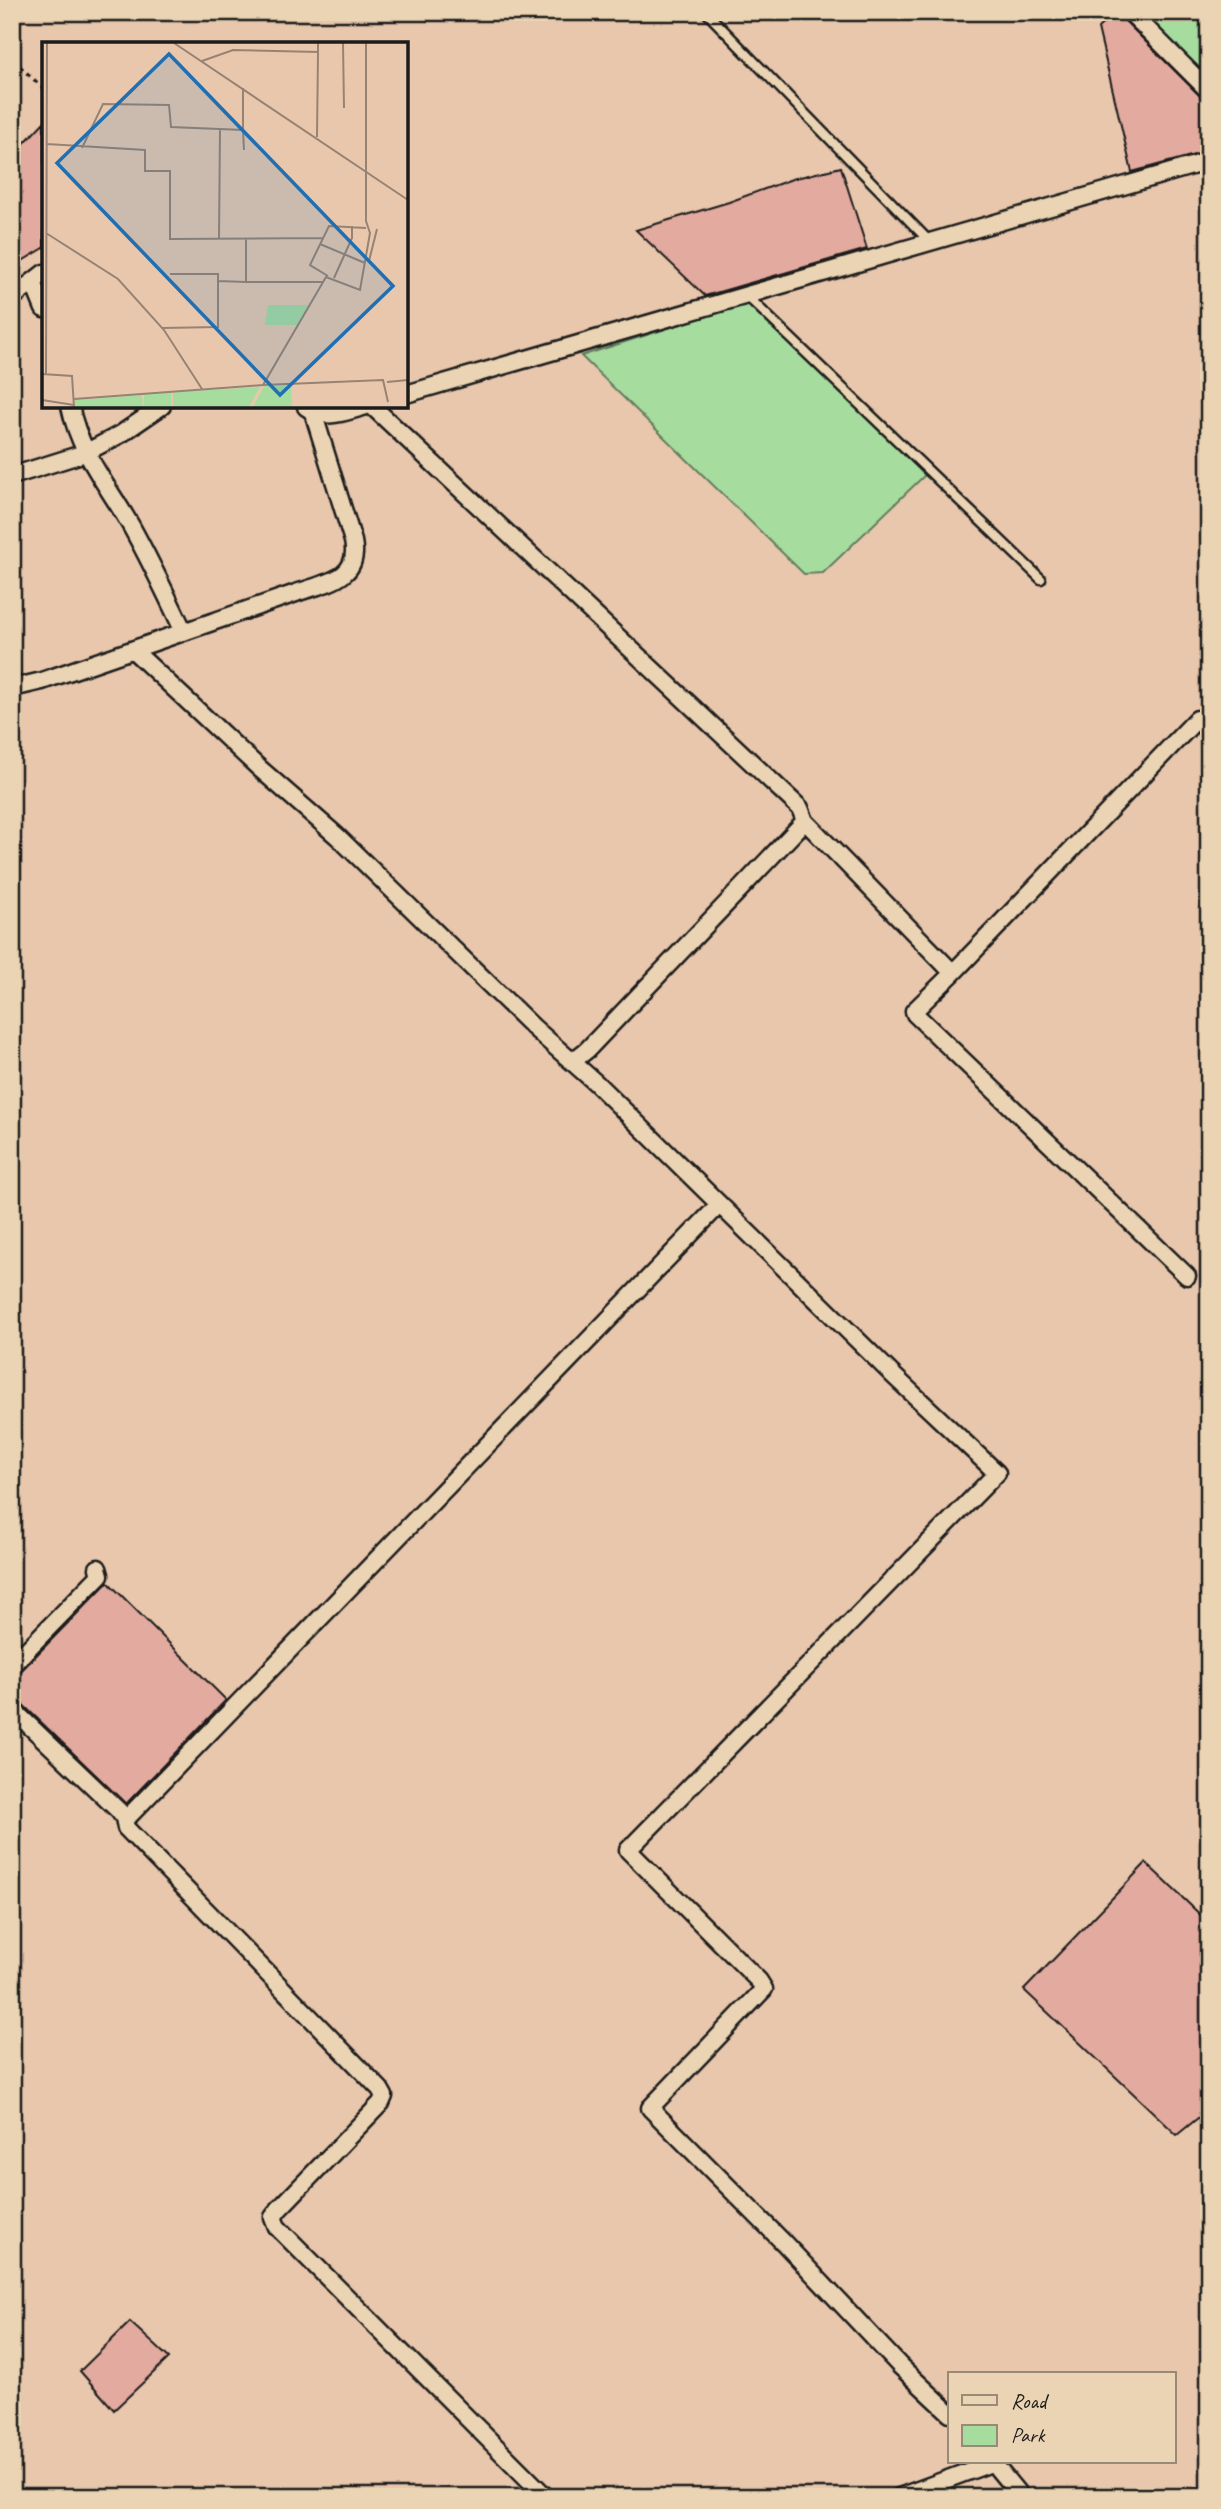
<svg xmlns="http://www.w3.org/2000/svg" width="1221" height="2509" viewBox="0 0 1221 2509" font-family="Caveat,sans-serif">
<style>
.green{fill:#a7dc9f;stroke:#627c5e;stroke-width:2}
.building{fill:#e3aa9f;stroke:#1c1c1c;stroke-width:2}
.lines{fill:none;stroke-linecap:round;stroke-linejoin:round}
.service-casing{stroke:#1c1c1c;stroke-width:13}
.minor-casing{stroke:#1c1c1c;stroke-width:21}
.path{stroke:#1c1c1c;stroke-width:3.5;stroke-dasharray:5 5;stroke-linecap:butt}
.service{stroke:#ebd4b3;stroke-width:8}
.minor{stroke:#ebd4b3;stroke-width:16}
.inset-road{fill:none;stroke:#978373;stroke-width:2}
.view{fill:#1f6fb2;fill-opacity:0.15;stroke:#1f6fb2;stroke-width:3.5}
.inset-edge{fill:none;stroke:#1c1c1c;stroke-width:3.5}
</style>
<rect width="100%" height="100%" fill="#e9c7ad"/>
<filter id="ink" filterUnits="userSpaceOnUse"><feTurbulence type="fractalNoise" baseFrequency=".0143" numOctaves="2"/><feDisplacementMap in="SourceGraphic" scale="14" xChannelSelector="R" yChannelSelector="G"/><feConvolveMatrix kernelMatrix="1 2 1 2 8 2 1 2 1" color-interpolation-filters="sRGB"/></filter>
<g filter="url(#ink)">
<path class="green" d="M1134,12H1209V84Z
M750,302L927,473L823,573L804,574L581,356Z"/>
<path class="building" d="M1115,12H1120L1123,19L1202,98L1209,102V151L1132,172L1098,28Z
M44,122V248L12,267V156Z
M841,167L867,249L705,296L636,230L729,202L792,179Z
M108,1582L226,1700L126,1804L19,1701L12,1699V1676L20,1672Z
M1146,1863L1209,1923V2109L1177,2135L1024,1990Z
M130,2322L169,2358L114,2410L80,2371Z"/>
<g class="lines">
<g class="service-casing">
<path id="service" d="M706,12L931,243
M747,296L1041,579"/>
</g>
<g class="minor-casing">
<path id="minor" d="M1130,12L1209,91
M33,282L44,309
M12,298L44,273
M406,394L1209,161
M70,406C80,454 107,484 131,526C150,560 167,596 184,632
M372,406L800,808L805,821
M306,407C324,421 346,412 366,406
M12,476L85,453L121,434L162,406
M133,650L258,767L337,836L533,1027L596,1083L895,1377L997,1473L628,1850L759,1981L764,1989L650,2108L784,2243L900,2366L950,2413
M12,683L21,686L42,681L296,593C324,583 361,580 353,541L313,412
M953,973L1197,719L1209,731
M573,1061L587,1050L805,821L953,973L914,1011L915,1014L1187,1276
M12,1665L100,1575L98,1568
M12,1709L119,1811L124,1818L126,1828L380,2089L384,2096L381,2103L279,2209L273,2217L277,2227L546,2497
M124,1818L131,1814L719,1205
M995,2462L998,2469L1021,2497
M899,2497L994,2462"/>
</g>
<path class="path" d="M12,59L44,89"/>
<use href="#service" class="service"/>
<use href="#minor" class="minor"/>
</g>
</g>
<g transform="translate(42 42)">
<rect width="366" height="366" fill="#e9c7ad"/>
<path d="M226,263H266L255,283H223ZM222,344H249L250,365H211ZM218,345L207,365H131V350ZM129,351V365H102V352ZM100,353L101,365H33V358Z" fill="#a7dc9f"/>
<path class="inset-road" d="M132,1L366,158M301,1L302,66M160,19L191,8L276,10V1M201,46V88M275,95L276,10M5,102L103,108V129H128V197L281,196M40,106L61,62L127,63L129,85L201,88L202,108M4,191L76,237L122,288L160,347M177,197L178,87M278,202L323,221M327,219L335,187M128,232H176V239L204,240V197M286,234L268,223L287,184L324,186M292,236L310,196V184M204,240H281M120,286L176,285V239M0,332L30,334L32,365M4,332L5,1M345,340L366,338M221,343L341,338L346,360M32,357L221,343L284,235L318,248L328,191L324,179V1M0,358L32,363"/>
<path class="view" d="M127,12L351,244L238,353L15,121Z"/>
<rect width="366" height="366" class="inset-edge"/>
</g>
<rect width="1221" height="2509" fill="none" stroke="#ebd4b3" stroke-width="42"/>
<rect x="21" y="21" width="1179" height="2467" fill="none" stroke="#1c1c1c" stroke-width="2.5" filter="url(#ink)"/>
<rect x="948" y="2372" width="228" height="91" fill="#ebd4b3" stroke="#988a77" stroke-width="2"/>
<rect x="962" y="2395" width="35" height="10" fill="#ebd4b3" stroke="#988a77" stroke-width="2"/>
<text x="1011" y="2408" font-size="21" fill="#1c1c1c">Road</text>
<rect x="962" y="2425" width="35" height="21" fill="#a7dc9f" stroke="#988a77" stroke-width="2"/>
<text x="1011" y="2442" font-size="21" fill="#1c1c1c">Park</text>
</svg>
